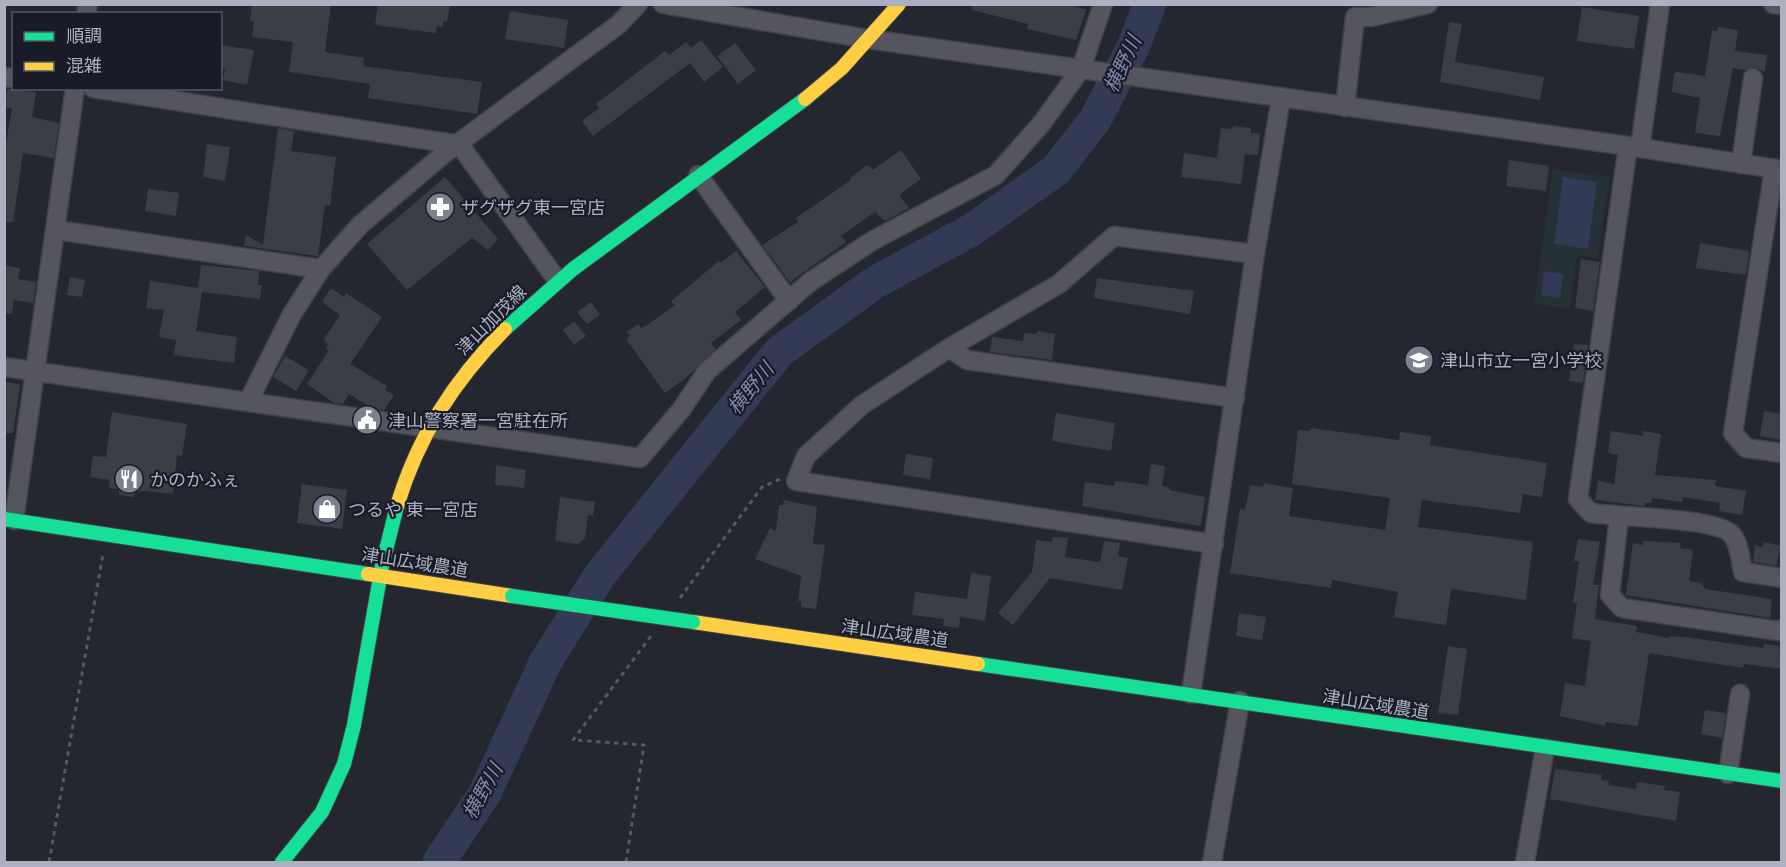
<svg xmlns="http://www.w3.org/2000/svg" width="1786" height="867" viewBox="0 0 1786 867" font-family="'Archivo Narrow','Noto Sans JP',sans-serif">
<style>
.green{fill:#253136}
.water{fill:#333a56}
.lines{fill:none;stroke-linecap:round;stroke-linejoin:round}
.river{stroke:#333a56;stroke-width:33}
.building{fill:#3c3e46}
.street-casing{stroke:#404248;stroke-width:21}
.fast-casing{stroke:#404248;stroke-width:16}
.slow-casing{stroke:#404248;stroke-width:16}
.path{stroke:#585a61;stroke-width:3;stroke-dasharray:4.5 4.5;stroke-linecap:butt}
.street{stroke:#54555d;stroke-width:18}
.fast{stroke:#16e098;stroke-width:14}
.slow{stroke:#ffcf43;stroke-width:14}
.fast-bridge-casing{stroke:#404248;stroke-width:16;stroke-linecap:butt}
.fast-bridge{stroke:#16e098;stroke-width:14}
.labels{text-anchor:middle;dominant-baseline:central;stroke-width:4.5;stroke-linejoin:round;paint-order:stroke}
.poi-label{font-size:18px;fill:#adb0c1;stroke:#191c28;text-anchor:start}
.street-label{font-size:18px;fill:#adb0c1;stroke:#191c28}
.water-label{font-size:20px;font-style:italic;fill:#7e88ad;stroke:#191c28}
</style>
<rect width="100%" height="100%" fill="#24272f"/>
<path class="green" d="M1553,169L1610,177L1598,258L1577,255L1570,309L1534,304Z"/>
<path class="water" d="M1563,177L1597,182L1588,249L1554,244Z
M1544,271L1563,274L1560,298L1541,295Z"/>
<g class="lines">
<path class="river" d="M439,862L485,793L546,661L600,575L779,352L874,283L973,229L1056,170L1095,120L1133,47L1150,4"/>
</g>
<path class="building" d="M252,4H331L325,52L364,58L363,66L482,82L477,114L368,98L370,84L289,72L293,42L252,37L254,22L250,21Z
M378,4H440L450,6L447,22L443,21V27L437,26L436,33L375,25Z
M973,4H1067L1086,10L1076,40L1027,29L1028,24L972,10Z
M1582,7L1639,16L1634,49L1577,41Z
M510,11L568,20L564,48L505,39Z
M1449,22L1462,24L1455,62L1544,77L1540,100L1440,82Z
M1718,27L1738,30L1735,51L1767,55L1765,72L1754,67L1746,70L1733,68L1720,136L1695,133L1700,98L1672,92L1674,74L1677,72L1705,76L1712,30L1717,31Z
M701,40L723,67L704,82L690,63L593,136L582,121L599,108L596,104L665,51L669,55L686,42L691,48Z
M735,43L756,70L738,84L717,56Z
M220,45L254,50L247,85L223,80L225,69L220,68Z
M7,89L36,92L32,117L59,123L54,158L23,153L13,222H4V155L12,108L4,107Z
M1233,126L1251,128V133L1260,134L1258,155L1245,154L1241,184L1181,177L1184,153L1217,158L1221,128L1232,129Z
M278,128L294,131L291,151L336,157L330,206L325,205L318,256L244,246L246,235L263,245Z
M207,144L230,147L225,181L203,177Z
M901,150L921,179L899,195L909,208L885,221L875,212L841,236L846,242L790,282L762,245L798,222L796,218L851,180L850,178L867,165L873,170Z
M1509,160L1549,166L1546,191L1506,186Z
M445,177L498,239L488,250L472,238L407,290L367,244Z
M148,189L179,193L176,216L145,211Z
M1700,243L1749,251L1746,275L1696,268Z
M736,251L765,287L735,312L741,320L711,343L716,349L686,378L665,393L626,339L630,336L627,332L638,324L641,328L647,325L675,305L671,301L719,261L720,263Z
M1581,259L1600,262L1593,311L1575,308Z
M4,265L20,268L18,279L36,282L33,303L14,300L12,314L4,313Z
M201,265L259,271L258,285H262L260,299L202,292L196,331L237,337L234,363L174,355L176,340L159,337L164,310L146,308L150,281L198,288Z
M70,277L85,280L82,297L67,295Z
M1097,278L1194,291L1190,314L1094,298Z
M331,288L344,297L346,293L382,317L350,364L387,386L385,390L394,395L384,410L372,408L349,394L343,404L334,403L307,384L329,350L326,348L328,344L324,341L325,337L340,315L322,302Z
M591,302L600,315L587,324L577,312Z
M574,321L586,336L574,345L563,330Z
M1037,331L1055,334L1052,360L990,352L992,337L1023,341L1024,333L1037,334Z
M1574,344L1588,345L1583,383L1569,381Z
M285,356L309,370L296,391L273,377Z
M4,382L20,384L13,433H4Z
M1764,411L1782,414V440L1760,436Z
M112,412L187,424L182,456L177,455L173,494L146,491L135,492L134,497L119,495V489L109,488L110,480L90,477L93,456L106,457Z
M1056,413L1115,423L1111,451L1052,441Z
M1311,428L1399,440L1400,432L1431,436L1430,445L1547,463L1542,497L1523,494L1520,513L1422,500L1418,527L1533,542L1526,600L1451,589L1446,625L1394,617L1398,592L1332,580L1331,588L1230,573L1240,509L1245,510L1250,485L1263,487L1264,483L1293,488L1289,516L1385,530L1390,498L1292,484L1298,430L1310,431Z
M1611,431L1643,436V431L1661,434L1655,475L1716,480L1715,486L1746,491L1742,515L1719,511L1720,503L1683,497L1682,502L1652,498L1651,503H1645V506L1595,500L1598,481L1614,484L1618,455L1608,453Z
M906,454L933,458L930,479L903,475Z
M1151,464L1165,466L1162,486L1169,487V490L1205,497L1201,526L1082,506L1085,482L1114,486L1115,481L1148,485Z
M496,465L526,470L524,488L495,485Z
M302,484L347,490L342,529L297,523Z
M560,497L595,502L593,516L588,515L585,538L578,544L555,541Z
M784,500L817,507L813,544L825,545L816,609L801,607V601H798L801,576L755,559L770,528L776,531L779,505H783Z
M1053,537L1068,538L1065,557L1100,562L1104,541L1120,543L1118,556L1128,558L1122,590L1050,578L1013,625L998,613L1032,572L1036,540L1052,542Z
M1578,539L1600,542L1593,585H1599L1595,619L1637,626L1636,632L1669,638V636L1685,637L1763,648L1764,644L1779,646L1782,669L1744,664L1743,668L1649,653L1638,726L1605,722V726L1560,716L1565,683L1585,686L1591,641L1572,638L1577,603H1573L1579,561H1574Z
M1643,541L1681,543L1680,548L1693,550L1689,581L1701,583L1705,589L1772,599L1770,618L1626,595L1633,543L1643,545Z
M1764,542L1781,546L1776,566L1753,562L1755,545L1762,547Z
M971,573L991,576L985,621L960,617L959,628L943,626L944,619L912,615L915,592L967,599Z
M1239,613L1266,617L1262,640L1236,636Z
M1448,646L1467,649L1458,715L1438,713Z
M1705,710L1726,713L1722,738L1701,734Z
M1555,769L1602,775L1601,780L1609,781L1608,785L1636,789L1637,782L1665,786L1664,790L1680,792L1676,821L1550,799Z"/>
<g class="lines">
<g class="street-casing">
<path id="street" d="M663,4L868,39L1628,146L1782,170
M1773,4L1782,5
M86,14L88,4
M4,77L14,78
M93,88L460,145L557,280
M1345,107L1355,17H1371L1428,4
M1628,146L1578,499L1591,513C1619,517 1713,518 1730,533C1740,541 1740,560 1743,572L1782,578
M1640,148L1660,4
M1741,164L1753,78
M1774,169L1733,433L1746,448L1782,453
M698,175L789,301
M56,230L321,269
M949,348L967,360L1235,398
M4,367L640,458L681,410L707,371L810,282L872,241L996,175L1042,123L1081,69L1103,4
M248,402L292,314L321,269L360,225L445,153L619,24L638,4
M1619,517L1610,595L1622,608L1779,631L1782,629
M14,520L75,88
M1214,544L796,481L806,456L862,405L949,348L1059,284L1114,236L1255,254
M1191,694L1255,254L1281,98
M1728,774L1740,694
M1212,862L1240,701
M1525,862L1545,748"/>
</g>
<g class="fast-casing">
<path id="fast" d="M505,329L573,269L805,99
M4,519L368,574
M978,664L1782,781
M282,862L322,812L344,764L354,725L382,566L397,506"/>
</g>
<g class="slow-casing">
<path id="slow" d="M805,99L842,68L899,4
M397,506C418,436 454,381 505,329
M368,574L512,596
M693,622L978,664"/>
</g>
<path class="path" d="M680,598L762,487L780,479
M49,862L103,554
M626,862L644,745L573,740L651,636"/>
<use href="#street" class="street"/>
<use href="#fast" class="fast"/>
<use href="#slow" class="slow"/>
<g class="fast-bridge-casing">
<path id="fast-bridge" d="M512,596L693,622"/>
</g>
<use href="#fast-bridge" class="fast-bridge"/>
</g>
<defs>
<g id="pharmacy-disc" transform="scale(1.5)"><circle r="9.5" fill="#7d808e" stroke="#191c28"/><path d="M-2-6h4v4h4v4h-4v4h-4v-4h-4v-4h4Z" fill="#fff"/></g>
<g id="school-disc" transform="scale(1.5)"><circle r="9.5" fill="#7d808e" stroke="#191c28"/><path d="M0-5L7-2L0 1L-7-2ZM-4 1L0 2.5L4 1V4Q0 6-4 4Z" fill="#fff"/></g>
<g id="civic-disc" transform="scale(1.5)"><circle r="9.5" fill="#7d808e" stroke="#191c28"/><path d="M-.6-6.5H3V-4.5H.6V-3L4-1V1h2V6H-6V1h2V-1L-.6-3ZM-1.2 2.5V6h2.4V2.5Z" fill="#fff"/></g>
<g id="restaurant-disc" transform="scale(1.5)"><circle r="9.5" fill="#7d808e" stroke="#191c28"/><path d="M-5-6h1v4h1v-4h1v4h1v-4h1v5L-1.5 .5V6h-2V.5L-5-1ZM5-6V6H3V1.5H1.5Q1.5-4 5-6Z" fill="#fff"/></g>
<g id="shop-disc" transform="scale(1.5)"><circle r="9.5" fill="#7d808e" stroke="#191c28"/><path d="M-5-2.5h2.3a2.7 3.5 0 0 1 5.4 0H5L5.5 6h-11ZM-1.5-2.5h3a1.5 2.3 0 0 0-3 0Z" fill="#fff"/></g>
</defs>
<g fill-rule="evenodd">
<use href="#pharmacy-disc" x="440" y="207"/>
<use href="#school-disc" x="1419" y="360"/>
<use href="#civic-disc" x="367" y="420"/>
<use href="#restaurant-disc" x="129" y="479"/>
<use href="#shop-disc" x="327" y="509"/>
</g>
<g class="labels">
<g class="poi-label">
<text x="461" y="207">ザグザグ東一宮店</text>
<text x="1440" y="360">津山市立一宮小学校</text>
<text x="388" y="420">津山警察署一宮駐在所</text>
<text x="150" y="479">かのかふぇ</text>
<text x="348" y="509">つるや 東一宮店</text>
</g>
<g class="street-label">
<text transform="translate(491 320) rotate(-45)">津山加茂線</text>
<text transform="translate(415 562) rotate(9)">津山広域農道</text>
<text transform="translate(895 633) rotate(8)">津山広域農道</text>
<text transform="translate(1376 704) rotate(9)">津山広域農道</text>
</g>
<g class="water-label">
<text transform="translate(1122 64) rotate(-65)">横野川</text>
<text transform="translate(750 388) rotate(-51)">横野川</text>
<text transform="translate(482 791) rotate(-61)">横野川</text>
</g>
</g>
<rect width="1786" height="867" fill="none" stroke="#adb0c1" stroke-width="12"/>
<rect x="12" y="12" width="210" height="78" fill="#191c28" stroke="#545765" stroke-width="1.5"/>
<rect x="24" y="32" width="30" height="9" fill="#16e098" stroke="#545765" stroke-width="1.5"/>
<text x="66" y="42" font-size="18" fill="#adb0c1">順調</text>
<rect x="24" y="62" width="30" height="9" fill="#ffcf43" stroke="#545765" stroke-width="1.5"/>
<text x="66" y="72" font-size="18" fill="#adb0c1">混雑</text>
</svg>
